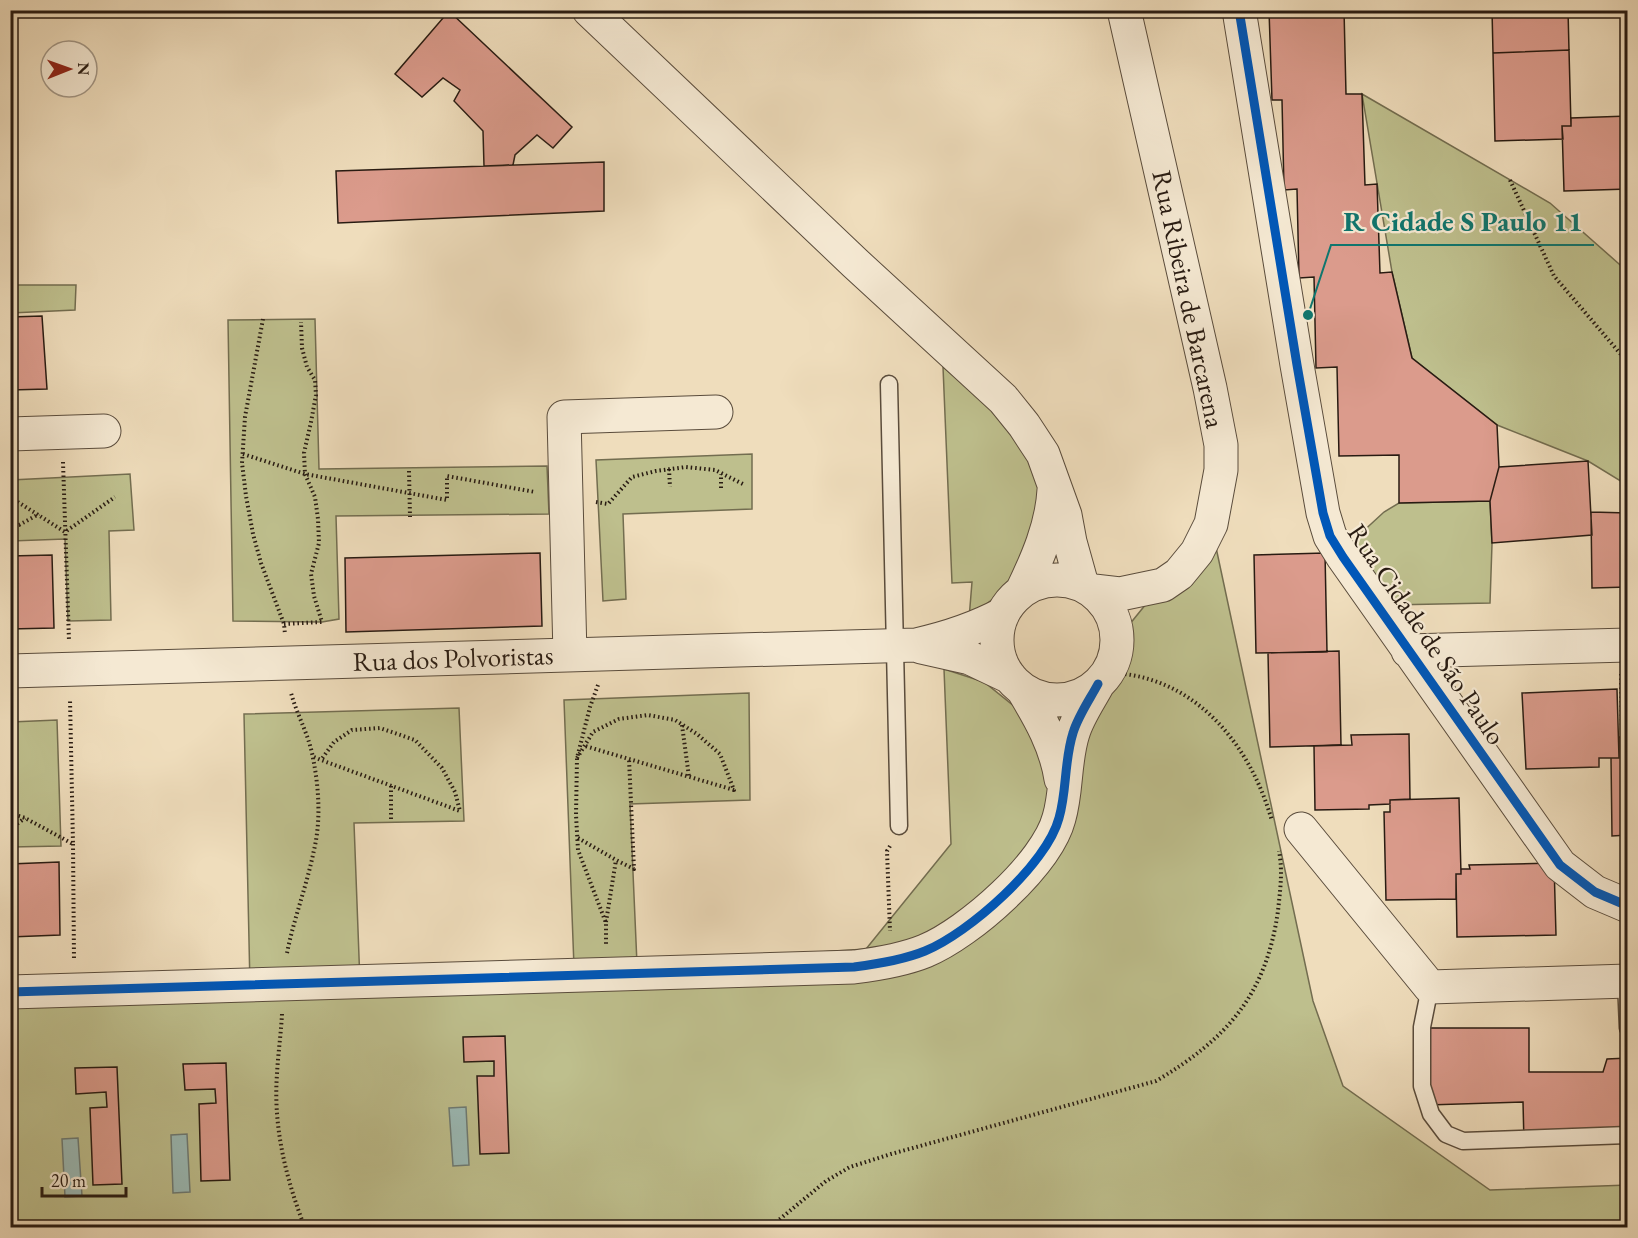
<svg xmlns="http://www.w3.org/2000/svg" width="1638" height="1238" viewBox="0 0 1638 1238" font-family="'EB Garamond',serif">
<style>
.green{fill:#bebf8d;stroke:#736d50;stroke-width:1.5}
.water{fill:#9bbbb7;stroke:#6d7b75;stroke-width:1.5}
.building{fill:#db9b8c;stroke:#281b12;stroke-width:1.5}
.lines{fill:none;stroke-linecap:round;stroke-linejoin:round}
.lane-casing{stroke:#5a4c3c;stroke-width:19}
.street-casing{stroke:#5a4c3c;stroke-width:35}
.path{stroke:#281b12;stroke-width:4;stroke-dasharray:1.5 3;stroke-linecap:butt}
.lane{stroke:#f5e9d3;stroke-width:16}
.street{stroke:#f5e9d3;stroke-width:33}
.cycleway-casing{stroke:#f5e9d3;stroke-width:13}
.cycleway{stroke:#0057b8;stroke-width:9}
.labels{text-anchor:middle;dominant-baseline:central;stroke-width:4.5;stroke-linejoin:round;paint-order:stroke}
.street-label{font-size:27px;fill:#281b12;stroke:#f5e9d3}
.leader{fill:none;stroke:#0f766e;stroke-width:2}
.callout-dot{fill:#0f766e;stroke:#f5e9d3;stroke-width:2}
.callout-label{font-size:28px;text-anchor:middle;font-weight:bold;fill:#0f766e;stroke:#f5e9d3;stroke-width:4.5;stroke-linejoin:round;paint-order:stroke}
</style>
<rect width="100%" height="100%" fill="#efddbc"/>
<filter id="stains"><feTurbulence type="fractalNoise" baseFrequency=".00333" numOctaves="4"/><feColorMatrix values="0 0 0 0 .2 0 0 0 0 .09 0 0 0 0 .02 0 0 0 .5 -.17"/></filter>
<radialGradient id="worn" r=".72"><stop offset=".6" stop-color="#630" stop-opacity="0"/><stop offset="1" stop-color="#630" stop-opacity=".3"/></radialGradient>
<path class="green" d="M1362,94L1550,203L1627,271V485L1588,461L1497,425L1412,358L1392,272Z
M11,285H76L75,310L11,313Z
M315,319L319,469L547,466L549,514L336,516L339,619L322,622L233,621L228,320Z
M943,367L1011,423L1043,478L1039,524L1009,585L969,619L972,582L952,583Z
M752,454V509L623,514L626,599L603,601L596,460Z
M130,474L134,530L109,531L111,620L68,621L65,539L11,541V480Z
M1490,501L1492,544L1490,603L1389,605L1350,550L1358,536L1384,512L1399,503Z
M1211,524L1313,1001L1343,1086L1490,1190L1628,1185L1627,1228H11V1004L250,986L244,714L459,708L464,821L354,823L360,983L574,967L564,700L749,693L750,800L630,804L637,964L866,949L951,844L944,669L984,682L1019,710L1034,742Z
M57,720L61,846L11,847V722Z"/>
<path class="water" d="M466,1107L469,1165L453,1166L449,1108Z
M187,1134L190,1192L173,1193L171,1135Z
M78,1138L82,1196L65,1197L62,1139Z"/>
<path class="building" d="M1269,10H1344L1346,94H1362L1365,185L1377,184L1380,273L1392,272L1412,358L1497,425L1499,467L1490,501L1399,503V455L1339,456L1337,367L1316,368L1314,277L1299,278L1297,189L1284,190L1282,100H1272Z
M1492,10H1568L1569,50L1493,53Z
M449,11L572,127L553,148L537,135L515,155L513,165L484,166L483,131L454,101L460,90L443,78L422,97L395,74Z
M1569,50L1571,126H1562L1563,139L1495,141L1493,53Z
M1628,116V189L1564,191L1562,126H1571V118Z
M604,162V211L338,223L336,171Z
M42,316L47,389L10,390V317Z
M1588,461L1592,535L1492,543L1490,501L1499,467Z
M1591,512L1628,513V587L1592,588Z
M540,553L542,626L346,632L345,558Z
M1325,553L1327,652L1256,653L1254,555Z
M52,555L54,628L10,629V556Z
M1339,651L1341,745L1270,747L1268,653Z
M1617,689L1619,758H1599V767L1526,769L1522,693Z
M1409,734L1410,799L1390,800V804L1369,805V809L1315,810L1314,746L1352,745L1351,735Z
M1619,737H1628V835L1612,836L1611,758H1619Z
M1459,798L1461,874H1456V899L1386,900L1384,812H1390V800Z
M59,862L60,935L10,937V864Z
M1554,863L1556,935L1457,937L1456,874H1461V869H1470L1469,865Z
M1427,1028H1529V1072H1603L1607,1059L1628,1058V1139L1524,1143L1523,1102L1428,1105Z
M505,1036L509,1153L480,1154L477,1076H494V1061L464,1062L463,1037Z
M226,1063L230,1180L201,1181L199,1104L216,1103L215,1089L185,1090L183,1064Z
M117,1067L122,1184L93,1185L90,1108L107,1107L106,1092L76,1094L75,1068Z"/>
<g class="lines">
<g class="lane-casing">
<path id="lane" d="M889,384L899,826
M1626,981L1628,1028
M1430,987L1422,1027V1086L1431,1114L1446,1134L1463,1141L1628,1135"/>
</g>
<g class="street-casing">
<path id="street" d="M589,10L855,263L1003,399L1024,425L1043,454L1065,515L1070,542L1082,585
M1239,10L1297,365L1323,513L1330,536L1343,557L1560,865L1595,892L1628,906
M10,434L104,431
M997 640a60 60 0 1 1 120 0a60 60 0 1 1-120 0Z
M1022,591C1037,560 1052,526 1054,490
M1094,591L1120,594L1163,585L1179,574L1197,552L1211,524L1221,470V445L1210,388L1124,10
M921,647L970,658L1010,677
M1408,651L1628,645
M570,655L564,417L716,412
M10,671L916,645C947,638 975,629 1003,614
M1023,690C1040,718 1056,746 1061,779
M1301,829L1430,987L1628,981
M10,992L854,967C878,964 903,960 925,951C969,933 1047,864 1059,818C1067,791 1064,761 1073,733C1078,716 1090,699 1098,684"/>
</g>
<path class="path" d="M1510,180L1554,276L1624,358L1628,360
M263,319L245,417L242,463L246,496L253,534L261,563L284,624L285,634
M243,454L305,474L447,500V476L535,492
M63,462L69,641
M669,469L670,487
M409,471L410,517
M721,488V474
M10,497L65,532L115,497
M596,502L608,504L632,477L656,471L686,467L715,470L743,484
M10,526L19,525L39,514
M284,624L322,622L314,596L311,574L319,543L318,519L315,497L305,474L304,453L311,422L316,395L315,380L307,367L302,348L301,322
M1125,674C1202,684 1252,750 1272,821
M1621,674L1622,734H1628
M598,685L590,707L577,758L576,815L578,850L606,923V945
M682,725L689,777
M314,757L321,760L460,811L455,792L442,768L415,740L380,728L352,730L334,742L321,760
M577,758L593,732L619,719L648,715L675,720L697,734L720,754L734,790L585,746
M391,786V822
M10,791L16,802V815
M10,813L25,818L73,844L70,699
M10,829L25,818
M578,838L616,860L634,869L629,759
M73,844L74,960
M890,846L887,851L890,931
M606,922L616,860
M287,953C294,918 307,885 314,850C321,821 319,788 313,758C309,735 297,715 291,693
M282,1014C281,1034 278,1054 277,1074C273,1127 286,1179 305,1228
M769,1228L826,1181L850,1167L891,1154L1156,1081C1227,1039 1266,995 1278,911C1280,891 1283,872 1279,851"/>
<use href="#lane" class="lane"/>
<use href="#street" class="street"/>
<g class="cycleway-casing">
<path id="cycleway" d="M1239,10L1297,365L1323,513L1330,536L1343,557L1560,865L1595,892L1628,906
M10,992L854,967C878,964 903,960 925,951C969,933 1047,864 1059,818C1067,791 1064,761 1073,733C1078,716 1090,699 1098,684"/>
</g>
<use href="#cycleway" class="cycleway"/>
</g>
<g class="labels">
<g class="street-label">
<text transform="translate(1189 299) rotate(78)">Rua Ribeira de Barcarena</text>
<text transform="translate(1427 634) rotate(56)">Rua Cidade de São Paulo</text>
<text transform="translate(453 658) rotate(-2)">Rua dos Polvoristas</text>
</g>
</g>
<path class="leader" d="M1308 315L1331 245H1594"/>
<circle class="callout-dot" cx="1308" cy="315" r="6"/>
<g class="callout-label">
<text x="1463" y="231">R Cidade S Paulo 11</text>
</g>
<rect width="1638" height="1238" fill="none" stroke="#efddbc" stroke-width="36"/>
<rect x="12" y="12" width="1614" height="1214" fill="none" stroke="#281b12" stroke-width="3"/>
<rect x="18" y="18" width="1602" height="1202" fill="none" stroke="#281b12" stroke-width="1.5"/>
<g transform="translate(69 69) rotate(89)"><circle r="28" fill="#f5e9d3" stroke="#a39786" stroke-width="1.5"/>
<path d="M0-4.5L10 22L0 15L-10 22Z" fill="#8f2418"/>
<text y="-9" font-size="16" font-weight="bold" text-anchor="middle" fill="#281b12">N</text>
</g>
<path d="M42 1187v9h84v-9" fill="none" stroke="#281b12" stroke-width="3"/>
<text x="51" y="1187" font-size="18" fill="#281b12" stroke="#f5e9d3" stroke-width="4.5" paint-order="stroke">20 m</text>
<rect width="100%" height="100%" filter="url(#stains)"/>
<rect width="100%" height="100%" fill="url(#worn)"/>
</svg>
